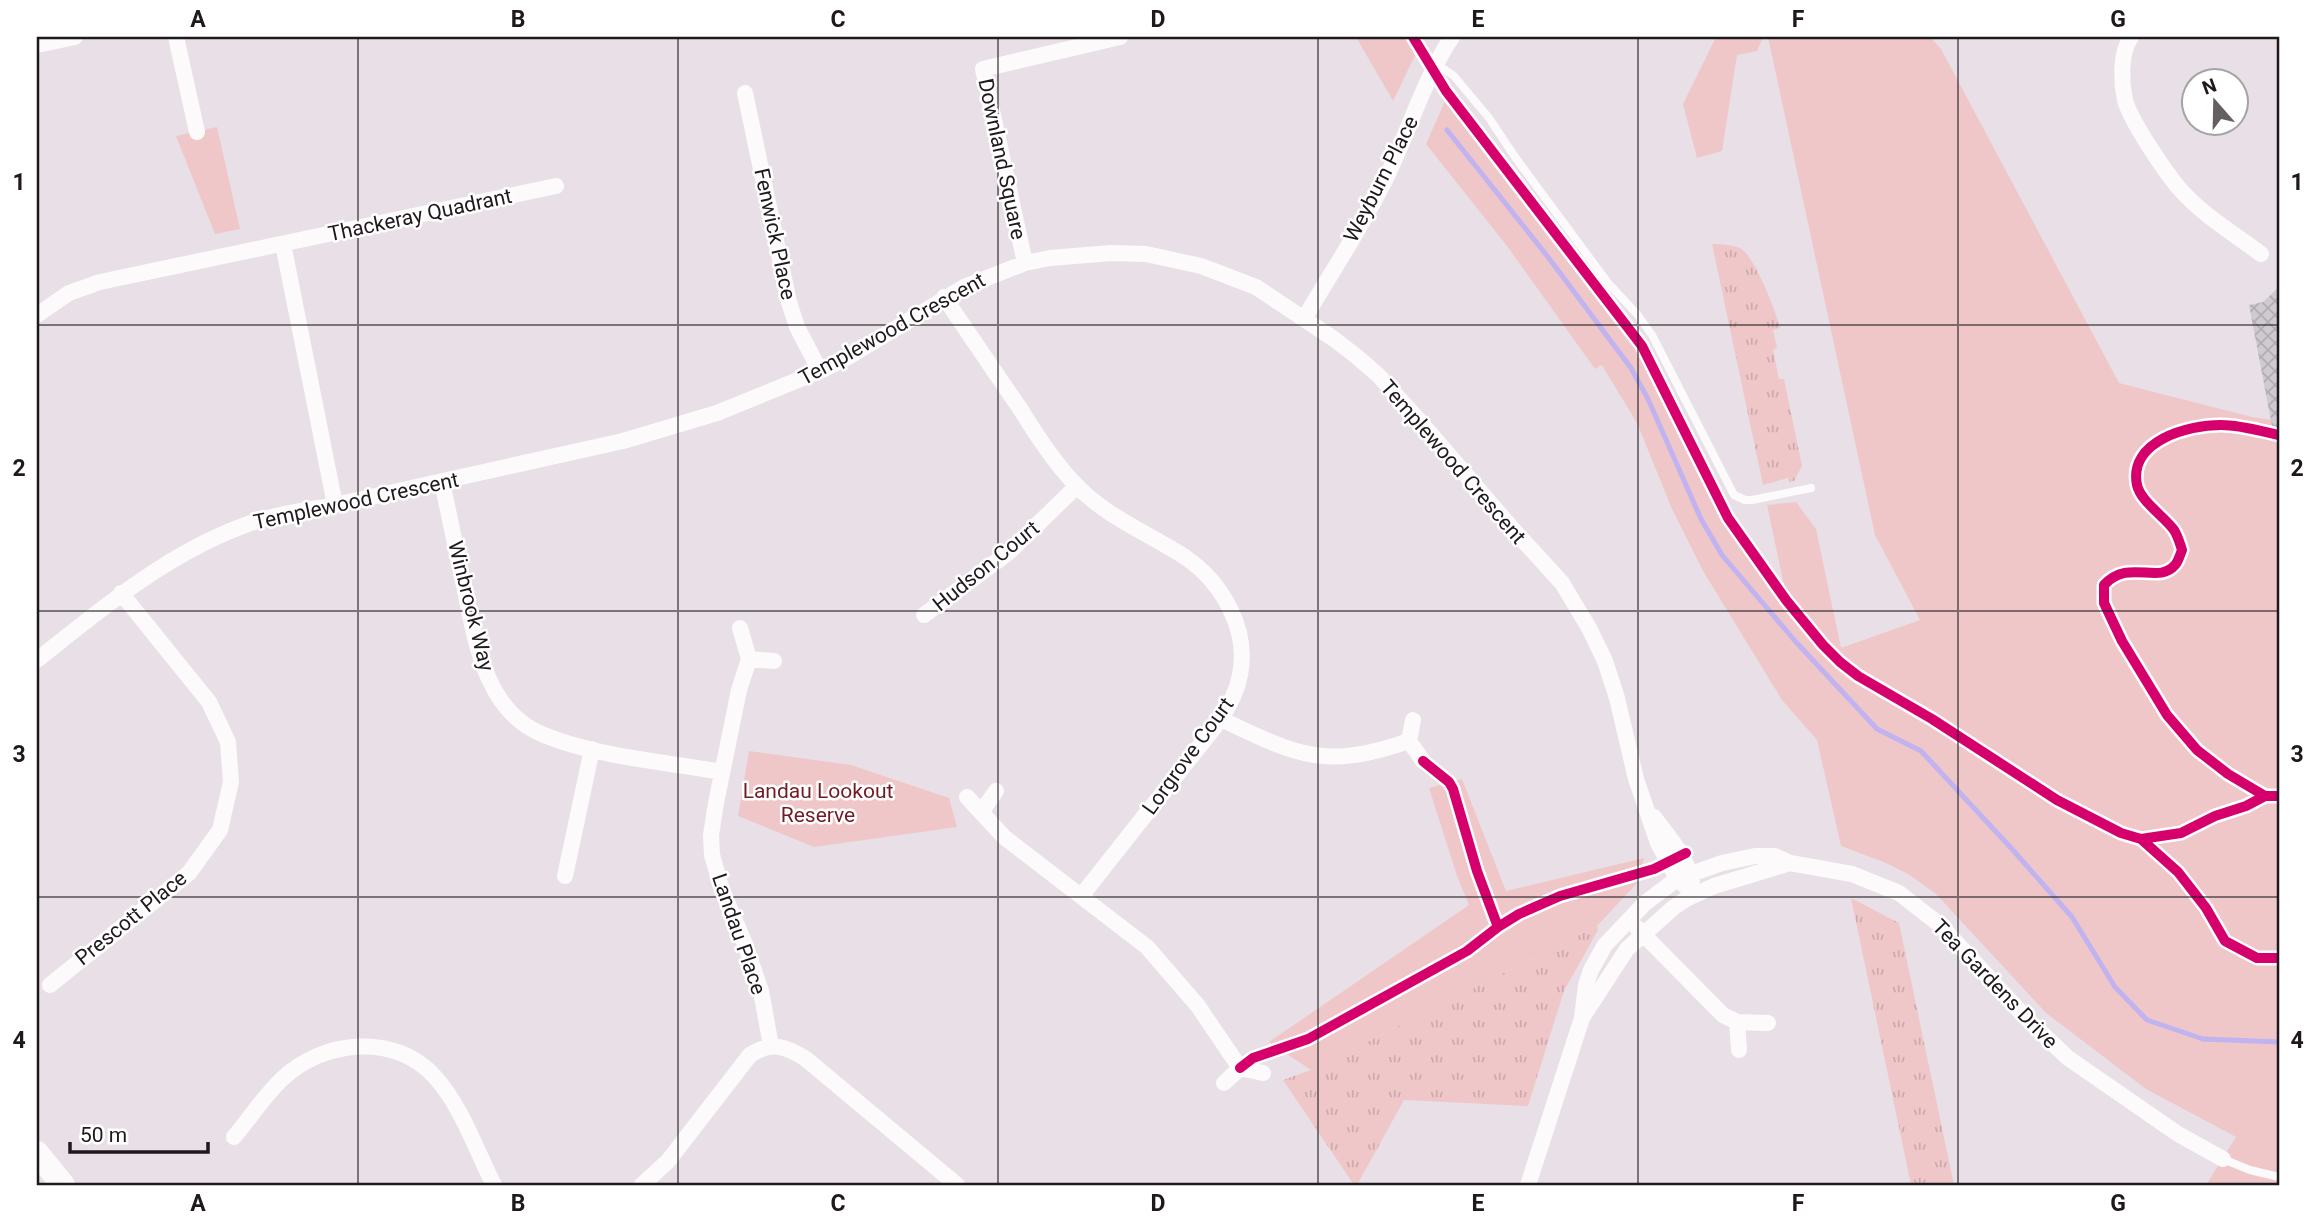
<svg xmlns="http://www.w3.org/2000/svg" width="2316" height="1222" viewBox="0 0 2316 1222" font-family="Roboto,sans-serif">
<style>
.grass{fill:url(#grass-tufts)}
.green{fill:#efc7c9}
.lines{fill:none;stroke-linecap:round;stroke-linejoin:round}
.stream{stroke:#c1b2f0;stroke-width:5}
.building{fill:url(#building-cross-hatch)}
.lane{stroke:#fcfafb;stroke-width:8}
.street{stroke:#fcfafb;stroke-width:16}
.primary{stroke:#fcfafb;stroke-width:24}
.cycleway-casing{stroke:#fff;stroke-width:15}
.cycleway{stroke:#d6006c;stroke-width:10}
.grid{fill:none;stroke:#1f191d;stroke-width:2;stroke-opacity:0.55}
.labels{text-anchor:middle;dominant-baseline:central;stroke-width:5;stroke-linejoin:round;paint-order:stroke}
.street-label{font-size:21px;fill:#1f191d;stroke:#fff}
.park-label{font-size:21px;fill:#731b24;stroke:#fff}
.neatline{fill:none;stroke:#1f191d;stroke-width:2.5}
.grid-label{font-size:23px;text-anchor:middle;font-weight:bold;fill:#1f191d}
</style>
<defs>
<pattern id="grass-tufts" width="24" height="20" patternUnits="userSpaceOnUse" patternTransform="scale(1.75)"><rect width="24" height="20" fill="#efc7c9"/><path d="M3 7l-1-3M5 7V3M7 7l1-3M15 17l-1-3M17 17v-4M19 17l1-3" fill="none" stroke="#ccaaac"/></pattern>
<pattern id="building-cross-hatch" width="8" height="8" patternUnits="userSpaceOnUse" patternTransform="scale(1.75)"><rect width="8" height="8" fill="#cfcacf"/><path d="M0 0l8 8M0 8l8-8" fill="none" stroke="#b1adb1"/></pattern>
</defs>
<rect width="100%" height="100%" fill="#e8e0e6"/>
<path class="grass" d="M1712,244C1721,244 1732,245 1740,248C1755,256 1776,312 1780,328L1773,330L1777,348L1773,350L1779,379H1784L1802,466L1794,481L1790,482L1788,478L1763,485Z
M1851,898L1899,923L1954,1185H1911Z
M1597,926L1598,930L1564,991L1528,1106L1404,1100L1357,1185H1354L1283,1080L1311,1070Z"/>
<path class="green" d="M1356,37H1417L1421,43L1393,101Z
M1716,37H1763L1757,51L1737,55L1722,151L1697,158L1683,104Z
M1768,37H1930L1941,49L2119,383L2252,417L2279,421V1185H2206L2236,1137L2146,1089L2046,1013L1936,894L1908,874L1886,863L1841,846L1817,740L1782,700L1703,571L1672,509L1637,423L1602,365L1595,369L1507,246L1426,144L1446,99L1454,93L1650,348L1733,515L1785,590L1767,505L1796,502L1816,529L1841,648L1920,620L1875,535Z
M217,127L240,229L215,234L176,136Z
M749,751L851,765L949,798L957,827L814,847L738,816Z
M1462,779L1506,891L1644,858L1639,881L1597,926L1311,1070L1269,1042L1469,905L1457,876L1429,788Z"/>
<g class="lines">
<path class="stream" d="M1447,130L1548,257L1631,368L1648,399L1701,519L1722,555L1795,641L1877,729L1921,751L2012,849L2072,917L2115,987L2147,1020L2203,1039L2279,1042"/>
</g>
<path class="building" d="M2279,287V428L2272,426L2249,305L2263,302Z"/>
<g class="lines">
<path class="lane" d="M1435,63L1454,76L1489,118L1515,157L1608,283L1637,314L1652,335L1734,495L1745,500H1752L1811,488
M2223,1159L2250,1170L2279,1177"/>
<path class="street" d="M176,37L197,132
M2131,37C2120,53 2121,81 2125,100C2130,120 2164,170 2178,187C2201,214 2233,233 2261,254
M37,45L75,37
M745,93L789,302L797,327L820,371
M283,244L335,505
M1025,263L983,69L1120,37
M944,297C969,334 994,371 1019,407C1036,434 1053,461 1075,484C1106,517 1148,533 1185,557C1223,583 1249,630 1240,675C1237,692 1229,705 1221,719L1082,895
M37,315L69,293L100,282L556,186
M1304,319C1332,271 1364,224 1388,174C1410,128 1424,79 1452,37
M442,482C449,515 456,548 463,581C475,637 483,711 544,735C598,757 665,762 722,772
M924,615L1008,553L1077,486
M740,628L749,659L739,690L716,803L711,835L712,855L722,890L745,944L761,991L771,1046
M749,659L774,661
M37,660C100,610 164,556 240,527C270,515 303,511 335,505L623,441L717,413L820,371L850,356L964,287L1025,263L1050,258L1111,253L1146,254L1201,266L1256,287L1334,339L1356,356L1378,375L1417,418L1510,526L1562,583L1589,628L1605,661L1617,698L1636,779L1658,843L1677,879L1695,894
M1221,719C1298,756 1325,770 1409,741
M1413,720L1409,741L1423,761
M967,797L1004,837L1147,947L1198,1006L1240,1068L1263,1073
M982,811L996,791
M1654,817C1668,836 1688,858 1692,882
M565,876L592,749
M1637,928L1723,1015L1737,1022L1768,1023
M50,985L189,873L220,830L231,782L228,742L209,702L121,593
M1582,1018L1627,949L1673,908L1686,899L1714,886L1790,863
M1737,1022L1739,1050
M1224,1083L1240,1068
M234,1137C250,1118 264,1096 282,1079C323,1040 395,1032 435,1077C462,1107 476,1150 494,1185
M642,1185L668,1161L750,1055C771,1041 786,1046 806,1059L957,1185
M1528,1185L1582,1018L1586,985L1591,970L1605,945L1645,903L1677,879L1722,863L1755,856H1775L1790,863L1852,874L1899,893L1940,925L2027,1019L2068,1058L2178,1134L2223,1159"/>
<path class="primary" d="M37,1153L63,1185"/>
<g class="cycleway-casing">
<path id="cycleway" d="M1413,37L1446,91L1642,346L1728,518L1786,600L1823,645L1840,662L1858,676L1932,719L2057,800L2121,833L2141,839L2178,872L2206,908L2225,941L2257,958H2279
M1423,761L1449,782L1453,789L1477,871L1498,927
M2265,796L2228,774L2197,750L2167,715L2122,641L2104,603V585C2129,558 2158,585 2175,565C2178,562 2180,555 2182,550C2180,544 2178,536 2174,530C2164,516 2141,502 2137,485C2128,441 2188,425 2221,425C2240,425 2261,431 2279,435
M2141,839L2181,833L2215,816L2246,806L2265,796H2279
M1240,1068L1253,1058L1308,1039L1467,951L1498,927L1519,914L1560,896L1654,869L1686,853"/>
</g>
<use href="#cycleway" class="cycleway"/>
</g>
<path class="grid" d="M358,37V1185M678,37V1185M998,37V1185M1318,37V1185M1638,37V1185M1958,37V1185M37,325H2279M37,611H2279M37,897H2279"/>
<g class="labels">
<g class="street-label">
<text transform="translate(1002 159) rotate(78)">Downland Square</text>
<text transform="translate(1381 179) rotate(-63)">Weyburn Place</text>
<text transform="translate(420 215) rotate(-12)">Thackeray Quadrant</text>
<text transform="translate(775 234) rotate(78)">Fenwick Place</text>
<text transform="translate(892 329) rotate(-29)">Templewood Crescent</text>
<text transform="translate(1453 462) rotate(49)">Templewood Crescent</text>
<text transform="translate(356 501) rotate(-12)">Templewood Crescent</text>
<text transform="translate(986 566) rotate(-39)">Hudson Court</text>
<text transform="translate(471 606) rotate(76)">Winbrook Way</text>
<text transform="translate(1188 756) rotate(-54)">Lorgrove Court</text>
<text transform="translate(131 918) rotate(-39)">Prescott Place</text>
<text transform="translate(739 934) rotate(71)">Landau Place</text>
<text transform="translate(1995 984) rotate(46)">Tea Gardens Drive</text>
</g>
<g class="park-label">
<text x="818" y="791">Landau Lookout<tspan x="818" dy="24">Reserve</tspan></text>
</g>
</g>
<rect width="2316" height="1222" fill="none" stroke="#ffffff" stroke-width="77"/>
<g transform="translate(2215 102) rotate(340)"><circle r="33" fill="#ffffff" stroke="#a5a3a5" stroke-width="2"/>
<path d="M0-5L12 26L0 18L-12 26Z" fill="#655f63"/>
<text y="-10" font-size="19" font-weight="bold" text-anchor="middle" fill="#1f191d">N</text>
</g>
<path d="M70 1142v10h138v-10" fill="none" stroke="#1f191d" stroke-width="3.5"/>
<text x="80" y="1142" font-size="21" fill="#1f191d" stroke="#ffffff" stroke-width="5" paint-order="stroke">50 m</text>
<rect x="38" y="38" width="2240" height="1146" class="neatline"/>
<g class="grid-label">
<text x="198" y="27">A</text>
<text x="518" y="27">B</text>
<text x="838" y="27">C</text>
<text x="1158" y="27">D</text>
<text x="1478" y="27">E</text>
<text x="1798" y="27">F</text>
<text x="2118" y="27">G</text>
<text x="19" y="190">1</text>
<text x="2297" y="190">1</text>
<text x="19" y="476">2</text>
<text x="2297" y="476">2</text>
<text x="19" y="762">3</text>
<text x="2297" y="762">3</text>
<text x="19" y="1048">4</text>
<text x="2297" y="1048">4</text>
<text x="198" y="1211">A</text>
<text x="518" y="1211">B</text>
<text x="838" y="1211">C</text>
<text x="1158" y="1211">D</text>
<text x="1478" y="1211">E</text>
<text x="1798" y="1211">F</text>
<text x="2118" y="1211">G</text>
</g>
</svg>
